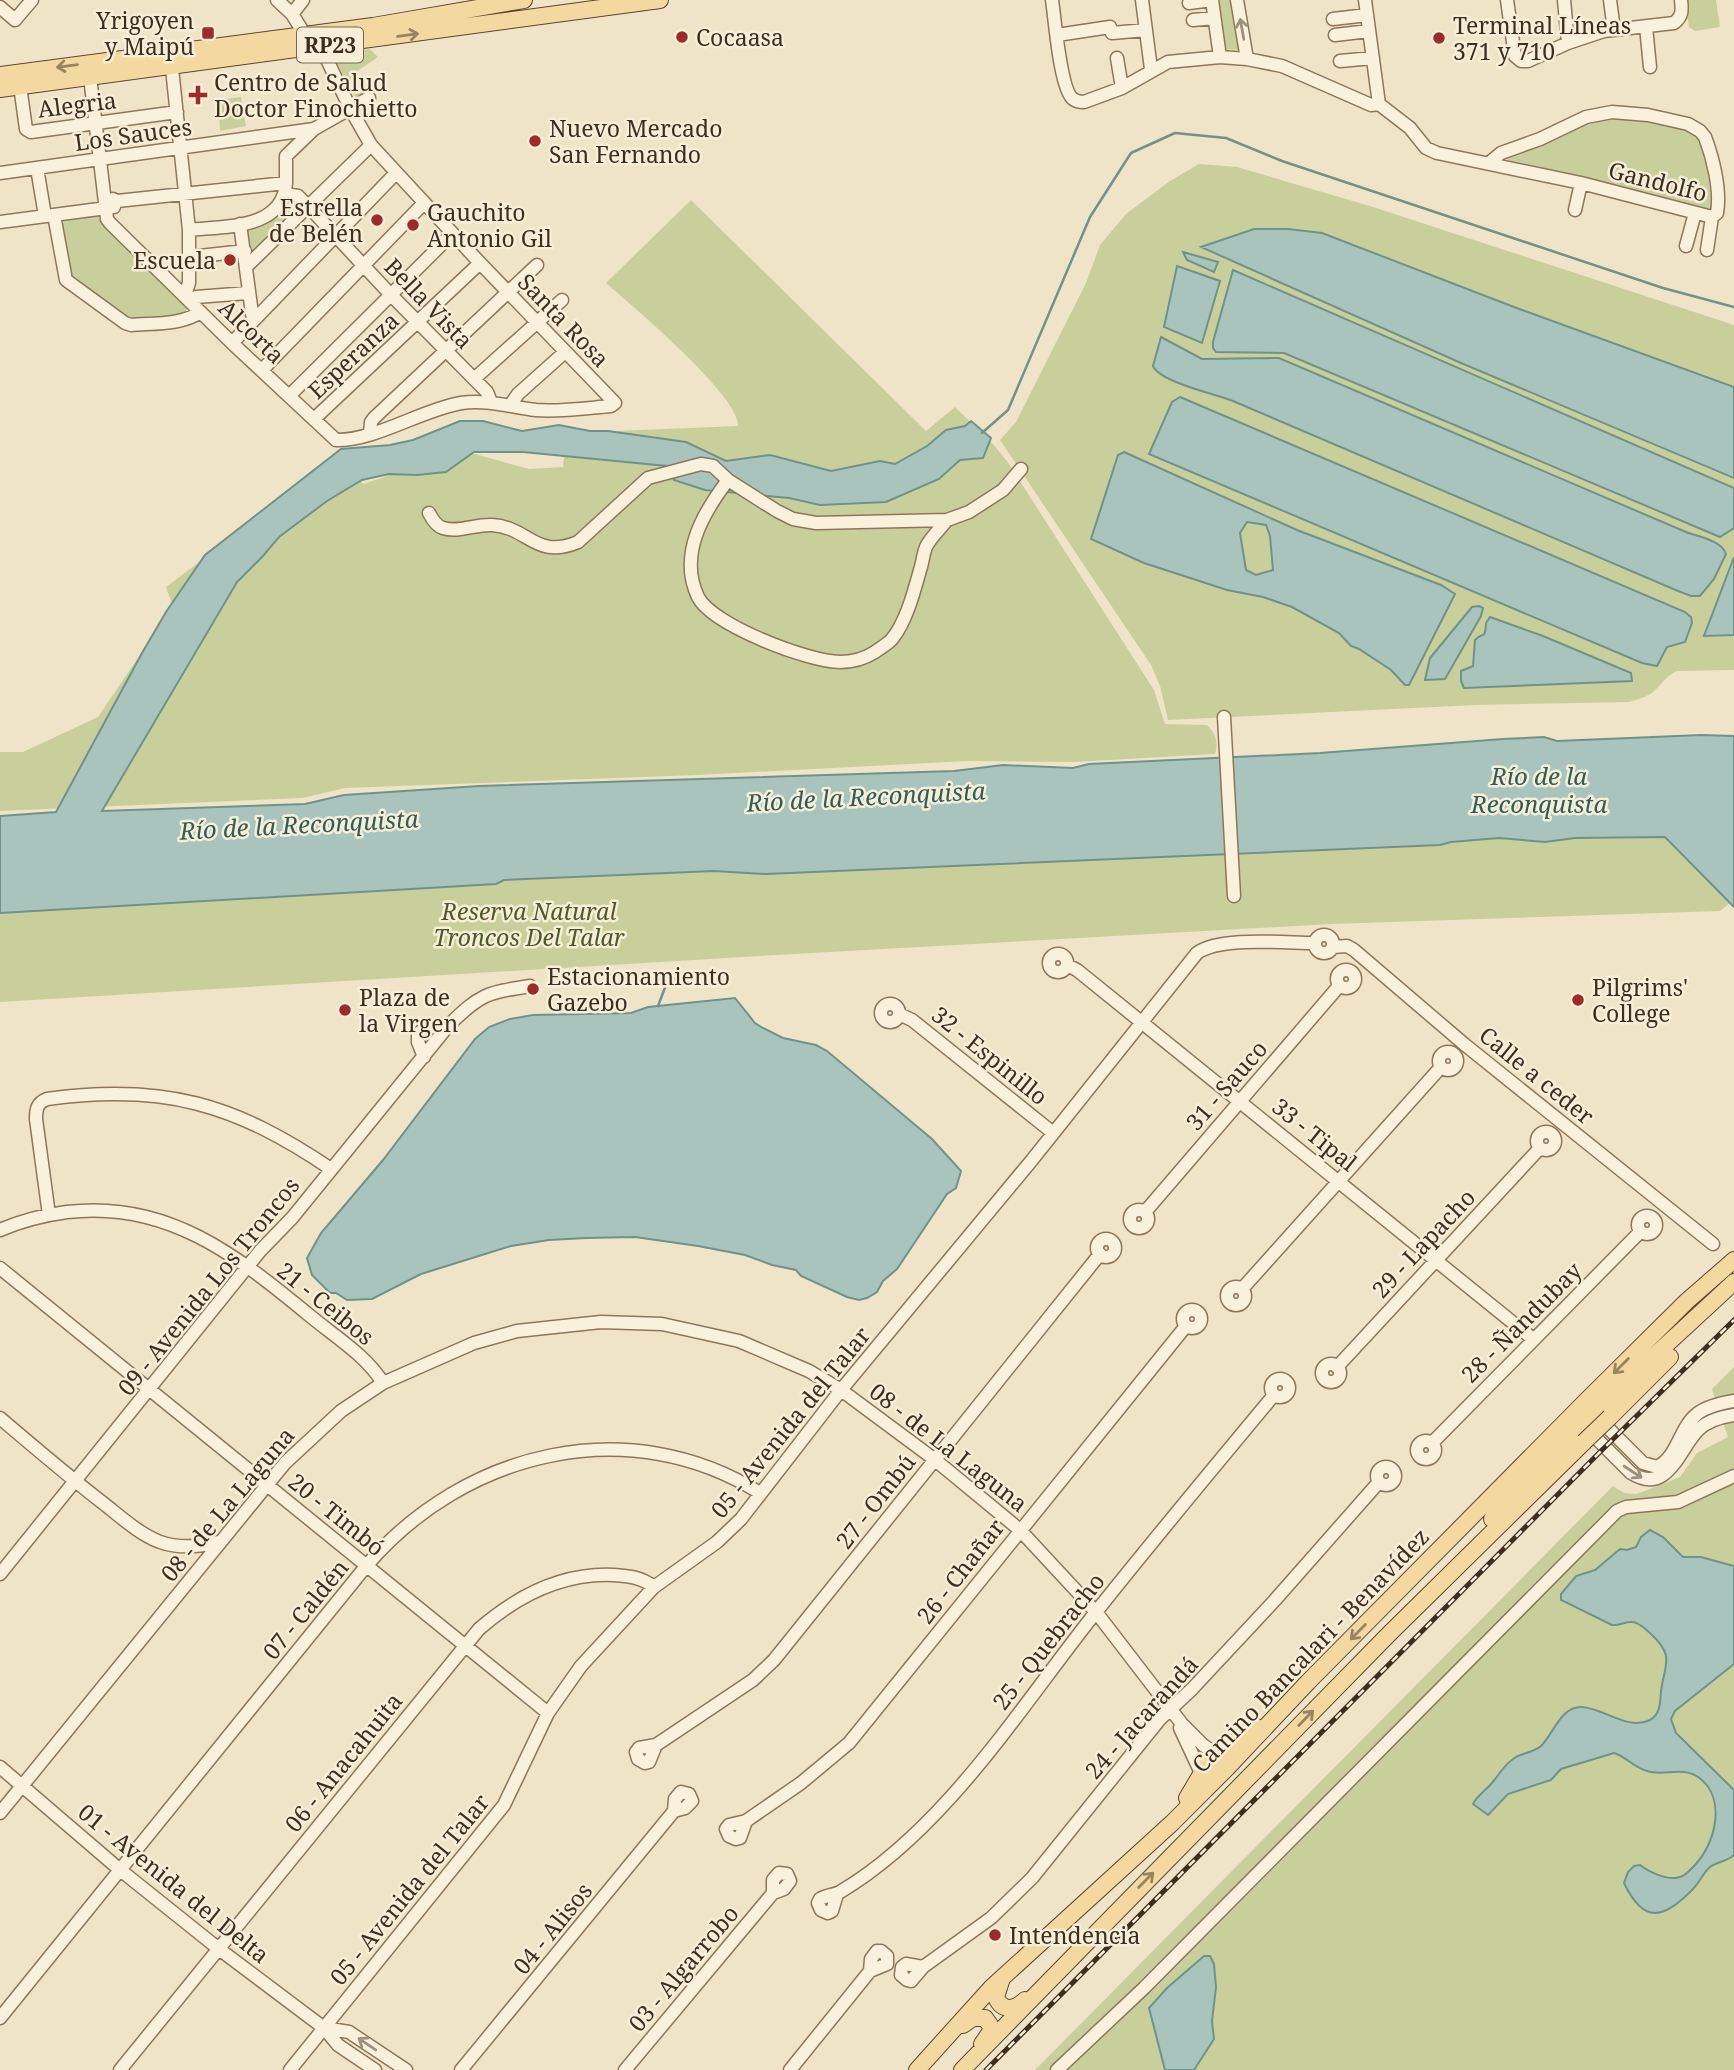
<svg xmlns="http://www.w3.org/2000/svg" width="1734" height="2070" viewBox="0 0 1734 2070" font-family="'Noto Serif',serif">
<style>
.green{fill:#c9cf9b}
.water{fill:#a9c4bc;stroke:#6f938a;stroke-width:2;fill-rule:evenodd}
.lines{fill:none;stroke-linecap:round;stroke-linejoin:round}
.stream{stroke:#6f938a;stroke-width:2.5}
.minor-casing{stroke:#8d765c;stroke-width:15}
.major-casing{stroke:#5b4430;stroke-width:18}
.minor{stroke:#faf1dc;stroke-width:12}
.major{stroke:#f3d9a0;stroke-width:16}
.rail-casing{stroke:#3d2e20;stroke-width:5}
.rail{stroke:#f7eed8;stroke-width:2.5;stroke-dasharray:8;stroke-linecap:butt}
.major-bridge-casing{stroke:#5b4430;stroke-width:18;stroke-linecap:butt}
.major-bridge{stroke:#f3d9a0;stroke-width:16}
.oneway{stroke:#9c907e}
.oneway2{stroke:#988460}
.poi-dot{fill:#9e2a2b;stroke:#f7eed8;stroke-width:2.5}
.labels{text-anchor:middle;dominant-baseline:central;stroke-width:5;stroke-linejoin:round;paint-order:stroke}
.shield{fill:#f7eed8;stroke:#756857;stroke-width:2}
.shield-label{font-size:21px;font-weight:bold;fill:#3d2e20}
.poi-label{font-size:23px;fill:#3d2e20;stroke:#f7eed8;text-anchor:start}
.street-label{font-size:23px;fill:#3d2e20;stroke:#f7eed8}
.park-label{font-size:23px;font-style:italic;fill:#4d5a26;stroke:#f7eed8}
.water-label{font-size:24px;font-style:italic;fill:#2f5d5a;stroke:#f7eed8}
</style>
<rect width="100%" height="100%" fill="#f0e4c8"/>
<path class="green" d="M1217,0H1233L1242,50L1225,49Z
M1685,0H1716L1720,27L1695,31L1689,27Z
M370,49L378,57L356,72L372,93L358,103L335,59L334,52Z
M241,97L246,126L220,131L218,100Z
M1615,118C1634,121 1688,125 1698,139C1709,154 1709,190 1712,208L1710,211L1508,162L1506,158L1589,120Z
M1199,164L1237,167L1370,206L1734,325V670L1677,671C1666,676 1663,683 1655,690C1648,697 1639,699 1629,702L1476,705L1168,720L1160,686L1151,665L1000,440L1016,422L1086,283L1100,245L1126,214L1170,181Z
M289,199H293L298,205L297,209L253,254H250L246,230L248,227L266,222Z
M691,200L926,431L955,407L992,443L1007,461L1154,690L1165,724L1207,725C1215,733 1219,742 1215,754L1074,762L967,761L698,775L345,788L303,798L0,811V752H23L98,717L173,606L166,587L344,453L363,484L464,451L529,469L563,467L566,433L738,426C740,396 632,306 606,283Z
M97,215L115,238L182,302L187,308L185,315L132,322L72,278L62,225L64,219Z
M1642,836L1664,837L1730,903L1720,911L1332,924L776,955L0,1002V913L495,884L504,880L526,879L714,871L766,874L1440,845C1474,835 1509,839 1543,841C1554,842 1565,838 1576,838C1598,837 1620,840 1642,836Z
M1734,1367V2070H1035L1613,1486L1624,1493L1637,1494L1680,1477L1697,1453L1728,1437L1712,1389Z"/>
<path class="water" d="M1254,229H1288L1322,233L1514,307L1734,387V478L1461,363L1201,247Z
M1183,252L1218,262L1214,272L1187,260Z
M1177,266L1220,281L1202,343L1164,327Z
M1233,270L1734,488V528L1720,537L1284,353L1216,352L1213,348V342Z
M1161,337L1202,359L1279,358L1686,532C1699,537 1721,540 1726,554L1714,579L1700,596H1691L1678,591L1233,401C1215,394 1160,382 1153,366Z
M1180,397L1685,612L1691,617L1692,623L1685,642L1667,647L1657,666L1642,663L1149,454L1172,402Z
M460,421H483L522,431L559,425L590,431H608L686,442L726,461L770,455L831,471L880,461L895,464L927,446L946,430L965,426L971,421L991,438L983,458L960,460L939,479L886,502L820,505L789,498L705,490L674,480L667,466L523,452H474L446,472L417,475L389,474L362,480L327,501L279,537L263,556L237,582L102,811L305,804L344,795L479,786L954,771L1003,765L1073,768L1089,764L1320,753L1503,739L1544,737L1557,741L1701,735L1734,736V907L1665,837L1575,838L1545,842L1499,838L1451,842L1440,845L766,874L714,871L526,879L504,880L496,884L0,913V816L56,812L142,653L166,612L205,555L341,449L390,445L413,440Z
M1124,452L1297,530L1441,585L1455,594L1409,685H1405L1391,670L1359,649L1351,646L1339,633L1292,607L1263,597L1227,590L1144,563L1091,539L1118,455ZM1247,522L1266,525L1270,536L1273,570L1256,575L1246,570L1240,533Z
M1734,557V635L1704,636Z
M1479,606L1483,608L1481,616L1445,679L1425,680L1430,658L1472,607Z
M1490,617L1543,636L1631,673L1632,681L1464,688L1461,681V671L1473,666L1475,640C1483,631 1485,641 1486,623Z
M735,998L755,1023L763,1028L783,1038L816,1045L827,1051L932,1139L961,1171L956,1188L947,1194L897,1269L883,1281L877,1292L867,1298L859,1300L847,1297L801,1276L796,1270L772,1265L745,1255L698,1246L635,1237L586,1238L549,1240L511,1246L485,1254L421,1274L372,1299L347,1300L336,1293H330L312,1275L307,1258L321,1233L383,1160L475,1039L489,1027L510,1019L533,1015L631,1013L648,1007Z
M1650,1530L1663,1537L1683,1557H1701L1734,1566V1664L1675,1711L1671,1719L1676,1733L1734,1790V1855C1727,1862 1718,1861 1710,1867C1703,1873 1700,1882 1693,1889C1664,1919 1644,1925 1624,1883L1628,1872L1634,1866L1640,1865C1649,1872 1668,1881 1680,1877C1685,1876 1689,1871 1693,1867C1715,1846 1728,1798 1698,1777C1683,1767 1668,1775 1651,1772C1636,1770 1627,1757 1614,1753L1561,1769L1551,1780L1508,1794L1488,1815L1473,1804C1477,1796 1485,1791 1491,1784C1500,1774 1504,1764 1516,1757C1524,1753 1534,1752 1541,1746C1554,1733 1561,1706 1582,1707C1603,1708 1628,1731 1650,1720C1661,1714 1660,1701 1661,1691C1665,1663 1675,1656 1650,1633C1646,1630 1639,1622 1632,1622C1625,1621 1620,1626 1612,1625L1561,1600V1594L1576,1576L1595,1570L1620,1549L1627,1550L1636,1547L1641,1537Z
M1204,1956H1210L1214,1964L1216,1987L1212,2021L1214,2039L1194,2070H1165L1149,2008L1167,1988Z"/>
<g class="lines">
<path class="stream" d="M982,433L1008,410L1090,217L1131,153L1175,133L1226,138L1282,161L1663,288L1734,307
M658,1006L666,985L680,975L686,976L688,973"/>
<g class="minor-casing">
<path id="minor" d="M1052,0C1055,19 1060,89 1073,99C1077,102 1080,102 1084,102L1122,88L1168,62L1220,57L1247,59L1282,66L1371,105L1379,104
M1142,0L1151,69
M1212,0L1220,57
M1237,0L1247,59
M1365,0L1379,104L1410,128L1426,148L1437,153L1581,183L1712,217
M1507,0L1515,56L1521,61H1528L1568,43L1604,31L1674,23C1683,16 1682,10 1681,0
M1564,0L1568,43
M1610,0L1614,30
M1189,3L1212,0
M0,7L15,20L32,0
M292,14L303,0
M1333,19L1367,15
M1193,20L1214,18
M1646,27L1650,67
M1057,35L1110,27L1112,33L1146,30
M1335,35L1369,31
M1117,58L1122,88
M171,59L189,230V283L185,295
M1340,61L1373,58
M90,77L107,219L110,223L232,343L336,440C375,441 421,410 461,403C487,399 510,407 536,410C560,412 587,408 611,406L615,403L480,263L371,145L351,110L321,47L305,35L292,14L277,0
M20,86L26,129L31,132L177,112
M1489,163L1501,153L1540,139L1586,117L1612,112L1648,115L1688,124L1700,131L1705,137C1713,158 1721,190 1717,213L1712,217L1707,250
M37,168L45,216
M0,173L314,129
M286,183V156L314,129L369,98
M285,194L298,196L308,206L391,295L487,392L491,402
M113,199L117,201L286,183C283,230 224,226 189,230
M1575,210L1581,183
M54,215L66,280L125,323L131,325C155,323 181,325 201,312
M0,222L114,207
M240,224L253,321
M1686,246L1695,213
M190,257L245,251
M247,266L371,145
M191,301L196,297L248,293
M232,343L396,173
M262,370L424,203
M474,379L562,300
M289,396L452,234
M511,404L518,394L565,352
M314,419L480,263
M370,433L371,422L374,418L537,265
M728,480C703,513 678,555 698,597C712,625 809,662 840,662C852,662 864,659 875,652C880,648 888,644 892,639C906,622 914,592 920,570C923,562 923,552 927,545C932,536 941,528 947,520
M429,513C432,519 436,526 443,528C459,533 476,524 492,525C529,527 535,560 578,542L648,478L701,464L713,466L728,480L777,511L793,519L816,523L947,520L969,512L1003,490L1021,469
M1224,717L1234,896
M1315 944a9 9 0 1 1 18 0a9 9 0 1 1-18 0Z
M1333,947L1347,946L1354,950L1464,1044L1713,1244
M1049 963a9 9 0 1 1 18 0a9 9 0 1 1-18 0Z
M1067,965L1077,970L1533,1339
M1337 979a9 9 0 1 1 18 0a9 9 0 1 1-18 0Z
M881 1013a9 9 0 1 1 18 0a9 9 0 1 1-18 0Z
M899,1014L912,1020L1052,1132
M1439 1061a9 9 0 1 1 18 0a9 9 0 1 1-18 0Z
M424,1057L418,1042V1034C426,1026 438,1023 448,1026C480,994 486,993 530,986
M1537 1141a9 9 0 1 1 18 0a9 9 0 1 1-18 0Z
M1130 1219a9 9 0 1 1 18 0a9 9 0 1 1-18 0Z
M1145,1212L1339,986
M49,1215L36,1119C36,1109 37,1103 47,1099C164,1083 235,1104 331,1169
M1638 1225a9 9 0 1 1 18 0a9 9 0 1 1-18 0Z
M0,1230C21,1221 44,1215 67,1212C167,1200 236,1255 309,1315C334,1336 366,1355 383,1383
M1097 1248a9 9 0 1 1 18 0a9 9 0 1 1-18 0Z
M0,1268L548,1713
M1227 1296a9 9 0 1 1 18 0a9 9 0 1 1-18 0Z
M1242,1289L1441,1067
M1183 1319a9 9 0 1 1 18 0a9 9 0 1 1-18 0Z
M1322 1373a9 9 0 1 1 18 0a9 9 0 1 1-18 0Z
M1337,1367L1540,1148
M1271 1388a9 9 0 1 1 18 0a9 9 0 1 1-18 0Z
M1597,1417L1643,1463L1657,1467C1678,1457 1679,1428 1697,1414C1707,1406 1722,1403 1734,1401
M0,1418C34,1447 68,1476 103,1503C121,1517 139,1534 160,1542C180,1549 199,1547 218,1542
M1586,1428L1631,1473C1668,1496 1679,1449 1698,1430C1707,1421 1721,1417 1734,1415
M1417 1450a9 9 0 1 1 18 0a9 9 0 1 1-18 0Z
M1432,1443L1640,1232
M1377 1476a9 9 0 1 1 18 0a9 9 0 1 1-18 0Z
M0,1574L260,1251L292,1218L448,1026
M1180,1728L1201,1773
M656,1745L753,1680L774,1660L1100,1254
M656,1745L649,1762L645,1763L638,1759L636,1752L639,1748Z
M0,1767L119,1869L219,1949L324,2028L338,2045L375,2070
M681,1792L689,1794L692,1801L685,1808L674,1811L675,1799Z
M0,1813L285,1463L341,1411L383,1383L474,1343L517,1331L601,1322L662,1324L739,1341L809,1371L841,1390L934,1459L1020,1530L1096,1612L1182,1724L1203,1745L1210,1750L1224,1752
M746,1821L740,1838L736,1839L729,1836L726,1829L729,1825L746,1821L801,1783L849,1743L1186,1326
M779,1873L787,1874L790,1881L784,1889L773,1893V1880Z
M837,1894L832,1911L828,1913L821,1910L818,1903L820,1899C827,1895 834,1895 840,1892C945,1830 1021,1706 1096,1612C1154,1539 1214,1467 1274,1395
M877,1951H881L887,1956V1964L870,1971L871,1959Z
M923,1967L906,1964L902,1967L901,1975L907,1980L911,1981L923,1967L991,1918L1032,1878L1160,1719L1192,1689L1275,1600L1379,1482
M0,2018L367,1565C465,1451 629,1411 760,1493
M324,2028L349,2032L406,2070
M120,2070L479,1629C517,1596 563,1573 613,1575C629,1576 641,1577 654,1587
M290,2070L504,1805L548,1713L581,1666L654,1587L717,1542L741,1519L841,1390L1032,1160L1197,953C1220,936 1285,943 1315,943
M461,2070L674,1811
M625,2070L773,1893
M790,2070L870,1971
M1057,2070L1144,1988L1617,1511L1626,1507L1678,1502L1734,1476"/>
</g>
<g class="major-casing">
<path id="major" d="M0,75L373,26L524,0
M0,89L660,0
M1610,1417L1670,1357
M1492,1519L1522,1486L1640,1369L1734,1282
M1187,1798L1206,1766L1255,1726
M1002,1978L996,1997C1002,2012 1015,2010 1025,2000
M963,2025L973,2018H985L990,2025L991,2031L982,2044
M917,2070L991,1988L1172,1823L1227,1768L1308,1682L1587,1400L1687,1301L1734,1260
M962,2070L1389,1634L1584,1442"/>
</g>
<use href="#minor" class="minor"/>
<use href="#major" class="major"/>
<g class="rail-casing">
<path id="rail" d="M986,2070L1600,1452L1734,1320"/>
</g>
<use href="#rail" class="rail"/>
<g class="major-bridge-casing">
<path id="major-bridge" d="M1584,1442L1610,1417"/>
</g>
<use href="#major-bridge" class="major-bridge"/>
</g>
<defs><path id="oneway-shaft" d="M-6 0H5M1.5-3L5.5 0L1.5 3" fill="none" stroke-width="1.6" stroke-linecap="round" stroke-linejoin="round" transform="scale(1.75)"/></defs>
<g class="oneway">
<use href="#oneway-shaft" transform="translate(1242 29) rotate(-100)"/>
<use href="#oneway-shaft" transform="translate(1633 1472) rotate(33)"/>
<use href="#oneway-shaft" transform="translate(367 2044) rotate(-146)"/>
</g>
<g class="oneway2">
<use href="#oneway-shaft" transform="translate(408 35) rotate(-8)"/>
<use href="#oneway-shaft" transform="translate(67 66) rotate(173)"/>
<use href="#oneway-shaft" transform="translate(1621 1366) rotate(135)"/>
<use href="#oneway-shaft" transform="translate(1358 1632) rotate(135)"/>
<use href="#oneway-shaft" transform="translate(1306 1718) rotate(-46)"/>
<use href="#oneway-shaft" transform="translate(1146 1880) rotate(-45)"/>
</g>
<g class="poi-dot">
<rect x="201" y="26" width="14" height="14" rx="3.5"/>
<circle cx="682" cy="37" r="7"/>
<circle cx="1439" cy="38" r="7"/>
<path d="M194.5 84.5h7v7h7v7h-7v7h-7v-7h-7v-7h7z"/>
<circle cx="535" cy="141" r="7"/>
<circle cx="377" cy="220" r="7"/>
<circle cx="413" cy="225" r="7"/>
<circle cx="230" cy="260" r="7"/>
<circle cx="533" cy="989" r="7"/>
<circle cx="1578" cy="1000" r="7"/>
<circle cx="345" cy="1010" r="7"/>
<circle cx="995" cy="1935" r="7"/>
</g>
<g class="labels">
<rect class="shield" x="297" y="27.5" width="66" height="35" rx="5"/>
<g class="shield-label">
<text x="330" y="45">RP23</text>
</g>
<g class="poi-label">
<text x="194" y="20" text-anchor="end">Yrigoyen<tspan x="194" dy="26">y Maipú</tspan></text>
<text x="1453" y="25">Terminal Líneas<tspan x="1453" dy="26">371 y 710</tspan></text>
<text x="696" y="37">Cocaasa</text>
<text x="214" y="82">Centro de Salud<tspan x="214" dy="26">Doctor Finochietto</tspan></text>
<text x="549" y="128">Nuevo Mercado<tspan x="549" dy="26">San Fernando</tspan></text>
<text x="363" y="207" text-anchor="end">Estrella<tspan x="363" dy="26">de Belén</tspan></text>
<text x="427" y="212">Gauchito<tspan x="427" dy="26">Antonio Gil</tspan></text>
<text x="216" y="260" text-anchor="end">Escuela</text>
<text x="547" y="976">Estacionamiento<tspan x="547" dy="26">Gazebo</tspan></text>
<text x="1592" y="987">Pilgrims'<tspan x="1592" dy="26">College</tspan></text>
<text x="359" y="997">Plaza de<tspan x="359" dy="26">la Virgen</tspan></text>
<text x="1009" y="1935">Intendencia</text>
</g>
<g class="street-label">
<text transform="translate(77 104) rotate(-7)">Alegria</text>
<text transform="translate(133 134) rotate(-8)">Los Sauces</text>
<text transform="translate(1658 181) rotate(14)">Gandolfo</text>
<text transform="translate(429 303) rotate(46)">Bella Vista</text>
<text transform="translate(564 320) rotate(46)">Santa Rosa</text>
<text transform="translate(252 331) rotate(44)">Alcorta</text>
<text transform="translate(353 355) rotate(-43)">Esperanza</text>
<text transform="translate(990 1055) rotate(39)">32 - Espinillo</text>
<text transform="translate(1537 1075) rotate(39)">Calle a ceder</text>
<text transform="translate(1226 1085) rotate(-49)">31 - Sauco</text>
<text transform="translate(1315 1134) rotate(39)">33 - Tipal</text>
<text transform="translate(1423 1243) rotate(-47)">29 - Lapacho</text>
<text transform="translate(208 1286) rotate(-51)">09 - Avenida Los Troncos</text>
<text transform="translate(326 1303) rotate(39)">21 - Ceibos</text>
<text transform="translate(1521 1322) rotate(-45)">28 - Ñandubay</text>
<text transform="translate(790 1422) rotate(-51)">05 - Avenida del Talar</text>
<text transform="translate(949 1447) rotate(38)">08 - de La Laguna</text>
<text transform="translate(875 1501) rotate(-52)">27 - Ombú</text>
<text transform="translate(227 1504) rotate(-50)">08 - de La Laguna</text>
<text transform="translate(337 1514) rotate(39)">20 - Timbó</text>
<text transform="translate(960 1571) rotate(-52)">26 - Chañar</text>
<text transform="translate(305 1609) rotate(-51)">07 - Caldén</text>
<text transform="translate(1048 1641) rotate(-52)">25 - Quebracho</text>
<text transform="translate(1310 1650) rotate(-46)">Camino Bancalari - Benavídez</text>
<text transform="translate(1141 1717) rotate(-48)">24 - Jacarandá</text>
<text transform="translate(343 1762) rotate(-51)">06 - Anacahuita</text>
<text transform="translate(174 1883) rotate(39)">01 - Avenida del Delta</text>
<text transform="translate(409 1889) rotate(-51)">05 - Avenida del Talar</text>
<text transform="translate(552 1928) rotate(-51)">04 - Alisos</text>
<text transform="translate(683 1968) rotate(-50)">03 - Algarrobo</text>
</g>
<g class="park-label">
<text x="529" y="911">Reserva Natural<tspan x="529" dy="26">Troncos Del Talar</tspan></text>
</g>
<g class="water-label">
<text x="1539" y="775">Río de la<tspan x="1539" dy="28">Reconquista</tspan></text>
<text transform="translate(866 796) rotate(-3)">Río de la Reconquista</text>
<text transform="translate(299 824) rotate(-3)">Río de la Reconquista</text>
</g>
</g>
</svg>
